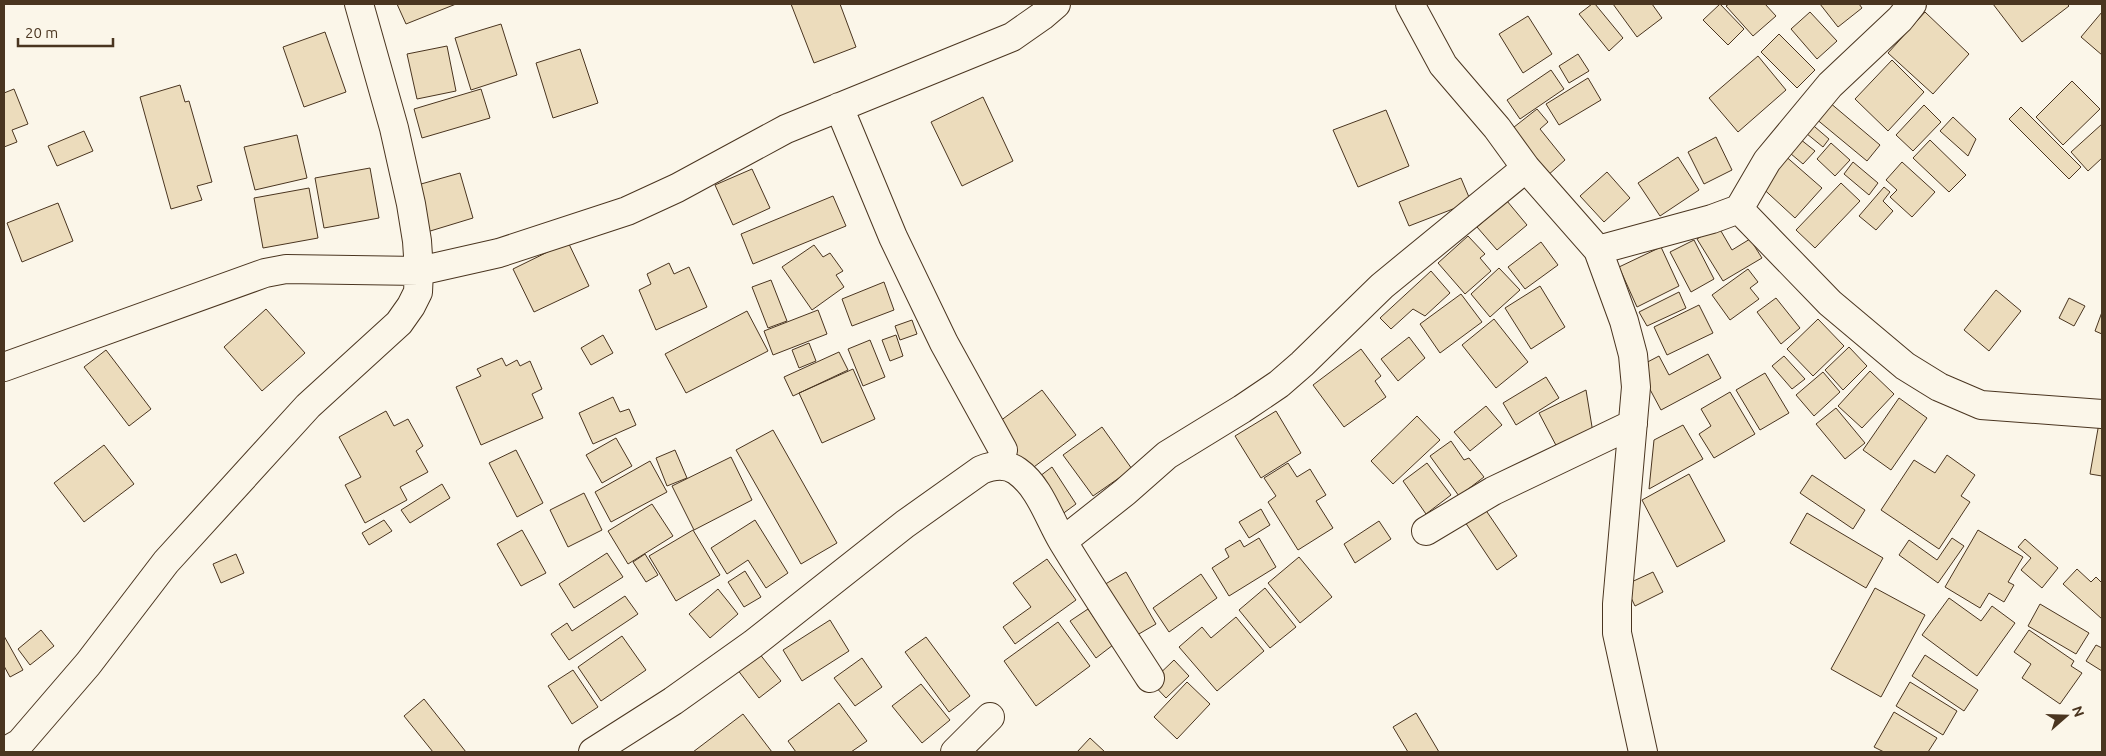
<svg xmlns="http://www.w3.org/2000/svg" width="2106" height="756" viewBox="0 0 2106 756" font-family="Ubuntu,sans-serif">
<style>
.building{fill:#ecdcbc;stroke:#4a3520}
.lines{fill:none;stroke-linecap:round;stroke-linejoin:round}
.minor-casing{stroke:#4a3520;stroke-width:30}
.minor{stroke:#fbf6e9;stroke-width:28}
</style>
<rect width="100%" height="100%" fill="#fbf6e9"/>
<path class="building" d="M397,4H456L406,24Z
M791,4H840L856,47L814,63Z
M1592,4H1595L1623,38L1609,51L1579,14Z
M1613,4H1652L1662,18L1637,37Z
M1720,4L1744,29L1728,45L1703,20Z
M1729,4H1765L1776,16L1753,36L1726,6Z
M1820,4H1859L1862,8L1838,27Z
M1993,4H2067L2069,6L2022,42Z
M1810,12L1837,41L1817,59L1791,29Z
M1925,12L1969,54L1933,94L1888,53Z
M2102,12V55L2081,37Z
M1528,16L1552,54L1523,73L1499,34Z
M501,24L517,75L471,90L455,38Z
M325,32L346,92L304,107L283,47Z
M1779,34L1815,70L1797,88L1761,52Z
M447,46L456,91L417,99L407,54Z
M580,49L598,103L553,118L536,63Z
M1578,54L1589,71L1569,83L1559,66Z
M1758,56L1786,90L1738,132L1709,98Z
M1892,60L1924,92L1888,131L1855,99Z
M1551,70L1564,89L1520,119L1507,100Z
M1588,78L1601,100L1559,125L1546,104Z
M2072,81L2100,109L2063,145L2036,117Z
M180,85L185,102L189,101L212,182L197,186L202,200L171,209L140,97Z
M14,89L28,124L12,130L17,142L4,147V93Z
M481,89L490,118L422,138L414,109Z
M983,97L1013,161L962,186L931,122Z
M1829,102L1880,145L1867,161L1815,118Z
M1924,105L1941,122L1913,151L1896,135Z
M2021,107L2081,167L2069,179L2009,119Z
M1537,109L1548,122L1540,129L1565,160L1547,176L1509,131Z
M1386,110L1409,166L1358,187L1333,130Z
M1953,117L1976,139L1968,156L1940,131Z
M1808,121L1829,139L1823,147L1801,129Z
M2102,124V158L2088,171L2071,152Z
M84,131L93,151L57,166L48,146Z
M297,135L307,178L255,190L244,147Z
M1795,135L1815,151L1803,164L1784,148Z
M1716,137L1732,170L1704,184L1688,152Z
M1930,140L1966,175L1949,192L1913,158Z
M1831,143L1850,160L1835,176L1817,159Z
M1783,154L1822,188L1795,218L1757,183Z
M1678,157L1699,190L1660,216L1638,183Z
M1853,162L1878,183L1869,195L1844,174Z
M1902,162L1935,192L1912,217L1890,197L1897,190L1886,180Z
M370,168L379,218L324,228L315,178Z
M752,169L770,208L733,225L715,185Z
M1607,172L1630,198L1604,222L1580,196Z
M460,173L473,218L427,232L414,186Z
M1461,178L1471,202L1409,226L1399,202Z
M1841,183L1860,201L1815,248L1796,230Z
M1884,187L1890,192L1883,201L1893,211L1876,230L1859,216Z
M309,188L318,238L263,248L254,198Z
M833,196L846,226L753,264L741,234Z
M1507,201L1527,225L1497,250L1477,227Z
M58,203L73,241L22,262L7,223Z
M1718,226L1732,250L1750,239L1762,258L1723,281L1697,239Z
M1468,236L1485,254L1480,258L1491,271L1465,294L1438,263Z
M1694,240L1714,279L1691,292L1670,252Z
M568,242L589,286L534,312L513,269Z
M1541,242L1558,265L1525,289L1508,267Z
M814,245L823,257L830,253L843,271L836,275L844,287L812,310L782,267Z
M1661,247L1679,286L1637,307L1619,267Z
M669,263L674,274L689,267L707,307L656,330L639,290L651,284L647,274Z
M1499,268L1520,290L1490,317L1471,294Z
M1748,269L1758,282L1750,288L1759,299L1730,320L1712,295Z
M1431,271L1450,293L1425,316L1413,309L1391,329L1380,318Z
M771,280L787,321L768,328L752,287Z
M884,282L894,310L852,326L842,299Z
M1540,286L1565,327L1531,349L1505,308Z
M1996,290L2021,311L1989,351L1964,330Z
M1679,292L1686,308L1647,326L1639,312Z
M1461,294L1482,322L1440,353L1420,324Z
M1776,298L1800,328L1781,344L1757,312Z
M2069,298L2085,306L2074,326L2059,318Z
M1699,305L1713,333L1667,355L1654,327Z
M266,309L305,353L262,391L224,347Z
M818,310L827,334L773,355L764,331Z
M747,311L768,351L686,393L665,354Z
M2102,312V334L2095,331Z
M1494,319L1528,362L1496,388L1462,345Z
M1818,319L1844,346L1813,376L1787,349Z
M912,320L917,334L900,340L895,326Z
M603,335L613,353L591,365L581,348Z
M896,335L903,356L890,361L882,340Z
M1409,337L1425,358L1398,381L1381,359Z
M870,340L885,377L863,386L848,349Z
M809,343L816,361L799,368L792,350Z
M1849,347L1867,366L1843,390L1825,370Z
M1361,349L1381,376L1375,381L1386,397L1344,427L1313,385Z
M106,350L151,409L129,426L84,367Z
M839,352L848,370L793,396L784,377Z
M1708,354L1721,378L1661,410L1638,367L1659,356L1669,375Z
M1784,356L1805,379L1792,389L1772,366Z
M502,358L506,366L517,360L520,366L530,361L542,389L532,394L543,418L481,445L456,387L481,376L477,369Z
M853,369L875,419L822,443L799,393Z
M1870,371L1894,394L1862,428L1838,406Z
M1823,372L1840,392L1814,416L1796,395Z
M1765,373L1789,413L1760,430L1736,390Z
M1546,377L1559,398L1516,425L1503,403Z
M1042,390L1076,435L1026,473L992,427Z
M1586,390L1593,433L1559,451L1539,413Z
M1730,392L1755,434L1714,458L1699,434L1711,426L1701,409Z
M613,397L620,412L629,409L636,425L593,444L579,413Z
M1899,398L1927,418L1891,470L1863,450Z
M1486,406L1502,425L1470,451L1454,432Z
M1836,408L1865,443L1845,459L1816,424Z
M386,411L394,426L408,419L423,446L416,451L428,472L400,487L407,500L365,523L345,485L361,477L339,437Z
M1276,411L1301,453L1261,478L1235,436Z
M1417,416L1440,440L1393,484L1371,461Z
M2099,423L2102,424V476L2090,474Z
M1683,425L1703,459L1649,489L1654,440Z
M1102,427L1132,469L1093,496L1063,455Z
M773,430L837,543L801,564L736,450Z
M616,438L632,466L602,483L586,455Z
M1451,441L1464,460L1469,458L1484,477L1459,496L1430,456Z
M104,445L134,484L84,522L54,483Z
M516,450L543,503L517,517L489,463Z
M675,450L687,478L667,486L656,458Z
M1947,455L1975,475L1961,496L1970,502L1939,549L1881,510L1914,460L1935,473Z
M731,457L752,500L694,530L672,486Z
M650,461L667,492L611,522L595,492Z
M1288,463L1297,477L1310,469L1326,495L1316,501L1333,528L1298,550L1268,502L1276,496L1264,478Z
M1427,463L1451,495L1426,514L1403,481Z
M1052,467L1076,504L1061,515L1036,479Z
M1689,474L1725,541L1677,567L1642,500Z
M1812,475L1865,510L1853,529L1800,493Z
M442,484L450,498L410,523L401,510Z
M584,493L602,530L568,547L550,510Z
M652,504L673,536L628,564L608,531Z
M1261,509L1270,525L1249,538L1239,522Z
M1485,509L1517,556L1497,570L1465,522Z
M1807,513L1883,558L1866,588L1790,543Z
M384,520L392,531L369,545L362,533Z
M755,520L788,573L766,588L748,560L727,574L711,548Z
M1379,521L1391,539L1355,563L1344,544Z
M522,530L546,573L521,586L497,544Z
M693,530L720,575L676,601L649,556Z
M1978,530L2023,557L2008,582L2014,585L2004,602L1989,593L1980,608L1945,587Z
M1259,538L1276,567L1229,596L1212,568L1229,557L1225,549L1240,540L1244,547Z
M1952,538L1964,546L1938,583L1899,555L1909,540L1937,560Z
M2025,539L2058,568L2042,588L2021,570L2031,558L2018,547Z
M607,553L623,577L574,608L559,584Z
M236,554L244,573L221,583L213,564Z
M645,554L658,575L646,582L633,562Z
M1299,557L1332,597L1300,623L1268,583Z
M1047,559L1076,600L1015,644L1003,627L1031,607L1013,583Z
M2077,569L2091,582L2096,577L2102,583V619L2063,584Z
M745,571L761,597L744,607L728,582Z
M1126,572L1156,624L1132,638L1102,586Z
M1653,572L1663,592L1635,606L1625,585Z
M1201,574L1217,598L1169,632L1153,608Z
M1265,588L1296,627L1270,648L1239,610Z
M1875,588L1925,615L1881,697L1831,669Z
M718,589L738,614L710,638L689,614Z
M625,596L638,614L569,660L551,634L567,623L572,631Z
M1949,598L1981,621L1992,606L2015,623L1977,676L1922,635Z
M2040,604L2089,633L2076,654L2028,626Z
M1088,609L1113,645L1096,658L1070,621Z
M1236,617L1264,651L1217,691L1179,647L1202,627L1211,638Z
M830,620L849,651L802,681L783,650Z
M1058,622L1090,666L1036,706L1004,661Z
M41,630L54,646L30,665L18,649Z
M2029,630L2074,661L2071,666L2082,673L2060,704L2022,678L2031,664L2014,652Z
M4,636L23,670L10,677L4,666Z
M622,636L646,670L601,701L578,667Z
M926,637L970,696L949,712L905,652Z
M2096,645L2102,648V671L2086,661Z
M755,648L781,681L759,698L734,665Z
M1925,655L1978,690L1964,711L1912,676Z
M862,658L882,687L855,706L834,678Z
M1174,660L1189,676L1166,698L1151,682Z
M573,670L598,707L572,724L548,686Z
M1187,682L1210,704L1177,739L1154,717Z
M1910,682L1957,711L1943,735L1896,706Z
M921,684L950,720L922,743L892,706Z
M424,699L466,752H433L404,716Z
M839,703L867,741L851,752H796L788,741Z
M1894,712L1937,738L1928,752H1884L1874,747Z
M1416,713L1439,752H1408L1393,727Z
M743,714L772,752H693Z
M1090,738L1105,752H1077Z"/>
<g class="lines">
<g class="minor-casing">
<path id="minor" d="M1410,4L1443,65L1497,128L1526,168L1598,250L1624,321L1633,355L1636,387L1617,604V633L1643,752
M839,107L893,237L944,343L1003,450
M1739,209L1830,303L1905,366L1939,387L1981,405L2102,414
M1598,250L1712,219L1739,209L1767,161L1830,85L1900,19L1912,4
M4,367L265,273L286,269L419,271L499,253L627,211L677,188L786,129L1012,37L1042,16L1056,4
M1426,531L1493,491L1633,424
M1063,541L1125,492L1167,455L1242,409L1279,384L1302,364L1382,286L1526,168
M4,752L20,743L88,664L166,562L308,406L399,323L411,306L418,292L419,271L417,241L411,204L394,128L359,4
M593,752L673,701L753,644L905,524L981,470C993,465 1006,463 1017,471C1040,487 1049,519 1063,542C1091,588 1121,633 1150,678
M955,752L990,717"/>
</g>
<use href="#minor" class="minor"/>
</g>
<rect width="2106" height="756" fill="none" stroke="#4a3520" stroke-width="10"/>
<g transform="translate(2066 716) rotate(70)" stroke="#fbf6e9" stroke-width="4" paint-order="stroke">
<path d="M0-4L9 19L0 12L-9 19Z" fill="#4a3520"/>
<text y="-8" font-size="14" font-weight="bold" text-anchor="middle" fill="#4a3520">N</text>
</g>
<path d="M18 38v8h95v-8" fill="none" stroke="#4a3520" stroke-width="2.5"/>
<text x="25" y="38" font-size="15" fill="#4a3520" stroke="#fbf6e9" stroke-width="4" paint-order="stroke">20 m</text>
</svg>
